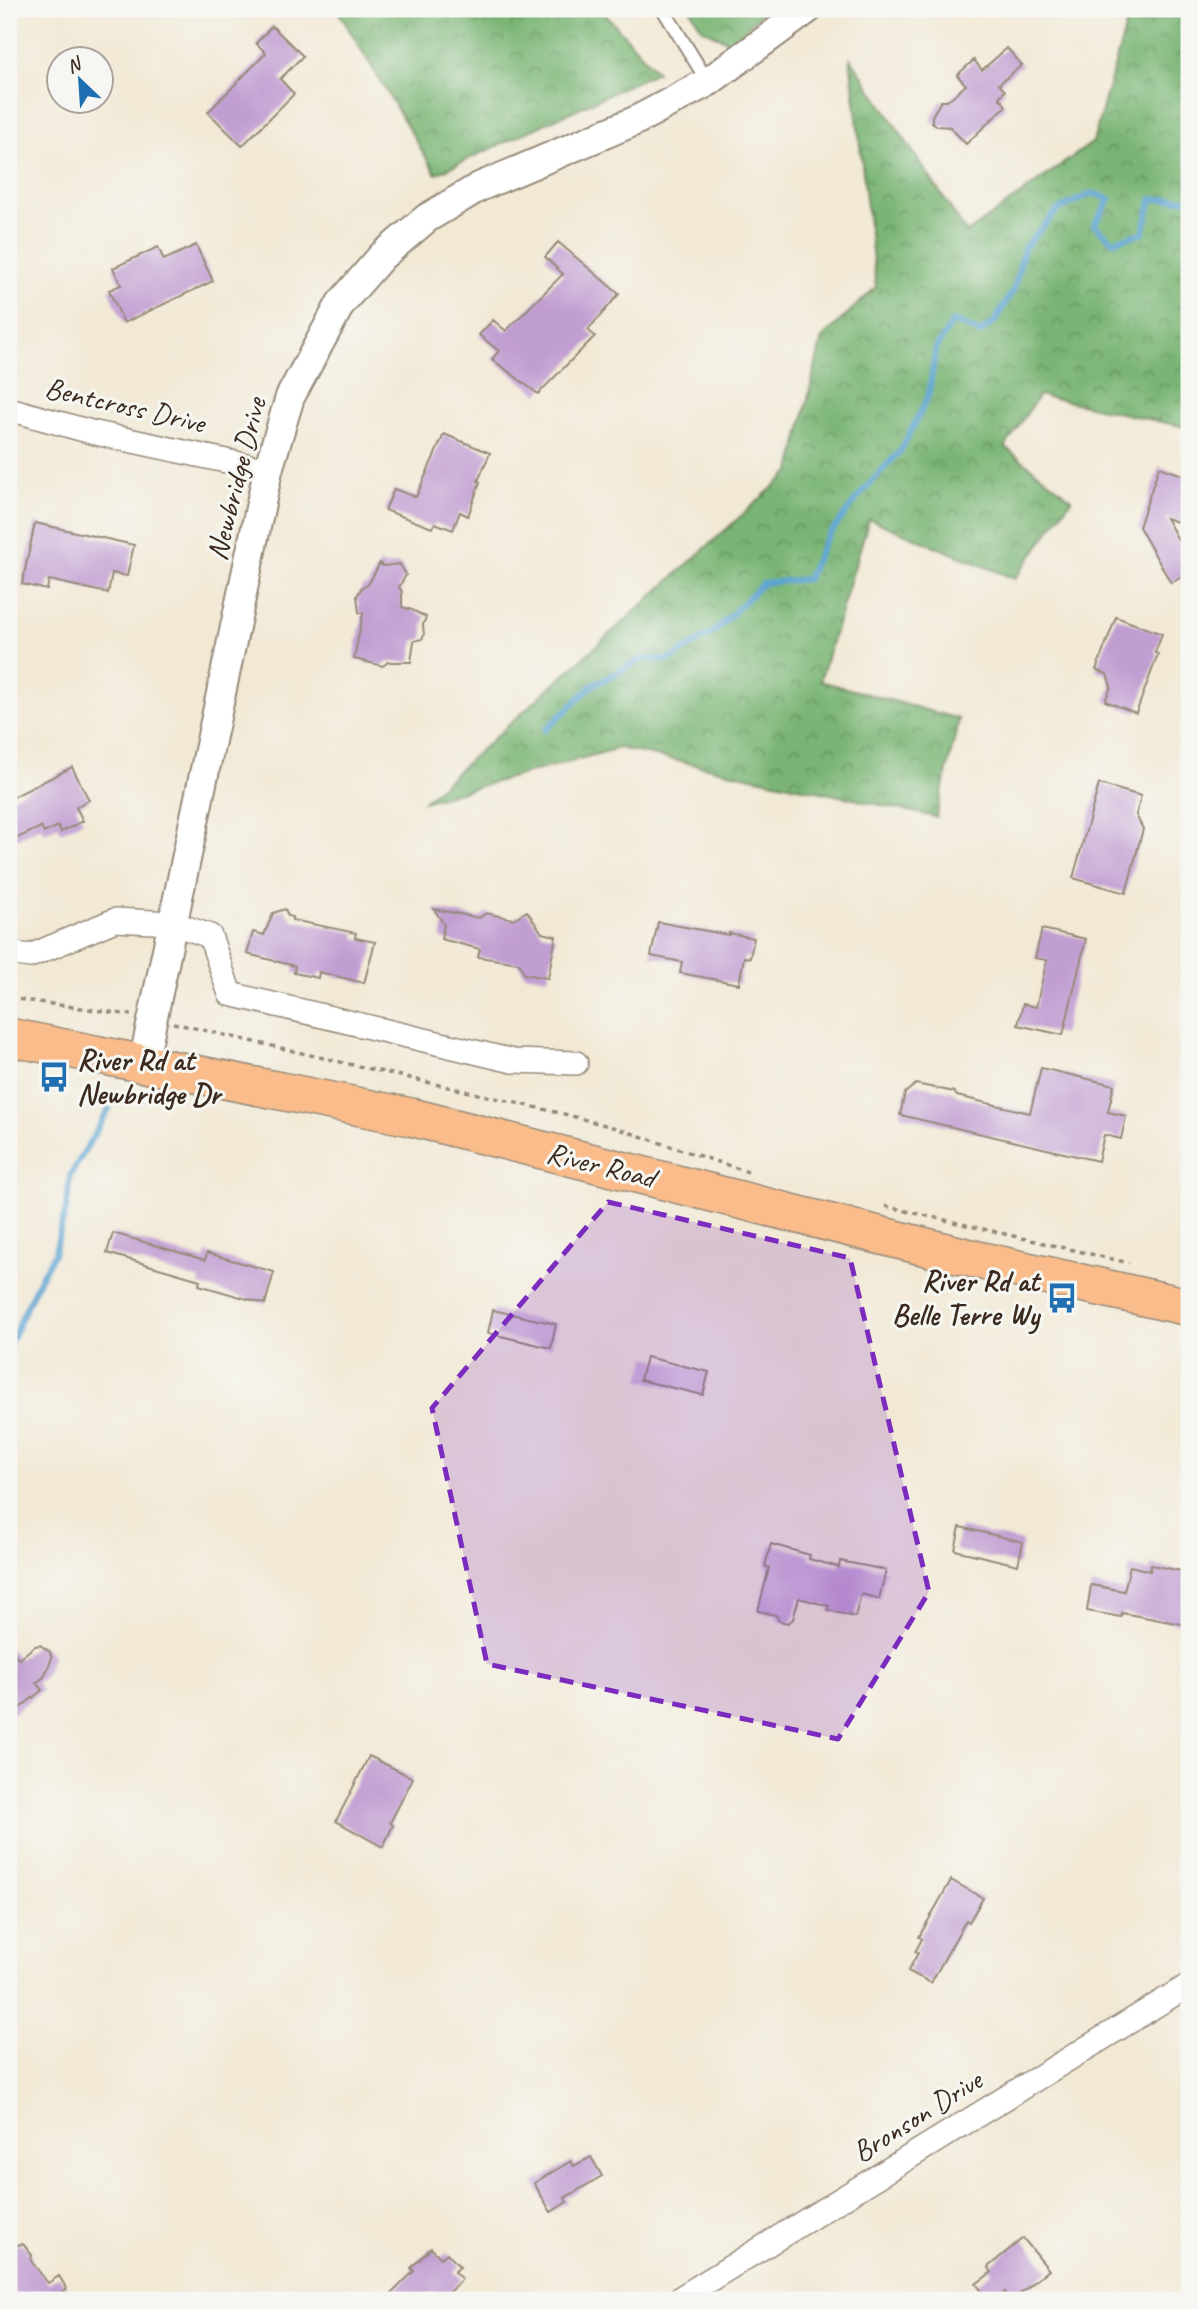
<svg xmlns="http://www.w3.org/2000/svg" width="1198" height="2309" viewBox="0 0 1198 2309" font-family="Caveat,sans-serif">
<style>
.forest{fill:url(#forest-crowns);stroke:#5a7049;stroke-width:2}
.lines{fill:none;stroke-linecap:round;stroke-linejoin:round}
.stream{stroke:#59a2d0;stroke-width:6}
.building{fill:#c19ed2}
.service-casing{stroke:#968a7a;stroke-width:16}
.minor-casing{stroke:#968a7a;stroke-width:26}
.tertiary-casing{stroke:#968a7a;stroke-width:32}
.primary-casing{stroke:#968a7a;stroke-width:40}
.path{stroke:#968a7a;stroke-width:3.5;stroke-dasharray:5 5;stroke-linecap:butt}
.service{stroke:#fff;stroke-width:12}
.minor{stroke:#fff;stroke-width:23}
.tertiary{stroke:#fff;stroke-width:28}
.primary{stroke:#f9bc8a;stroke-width:37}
.marked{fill:#7b2cbf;fill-opacity:0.2;stroke:#7b2cbf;stroke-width:5;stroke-dasharray:14 9;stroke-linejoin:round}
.labels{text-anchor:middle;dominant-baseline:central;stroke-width:6;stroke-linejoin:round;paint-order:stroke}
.street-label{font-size:30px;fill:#3b2a1e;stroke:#f6f6f2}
.poi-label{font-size:30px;font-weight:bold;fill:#3b2a1e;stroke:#f6f6f2;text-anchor:start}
</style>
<defs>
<pattern id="forest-crowns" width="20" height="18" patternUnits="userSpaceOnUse" patternTransform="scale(1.75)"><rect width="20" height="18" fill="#7ab574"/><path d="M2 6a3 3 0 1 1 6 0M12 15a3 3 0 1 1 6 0" fill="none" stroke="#65935f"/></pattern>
</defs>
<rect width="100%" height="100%" fill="#f6f6f2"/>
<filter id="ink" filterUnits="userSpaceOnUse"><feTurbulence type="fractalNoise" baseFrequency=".0143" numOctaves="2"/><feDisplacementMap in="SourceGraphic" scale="14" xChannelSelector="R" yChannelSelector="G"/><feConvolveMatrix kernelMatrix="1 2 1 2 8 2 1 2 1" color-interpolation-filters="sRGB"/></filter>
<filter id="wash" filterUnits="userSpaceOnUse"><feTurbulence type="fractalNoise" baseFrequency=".00686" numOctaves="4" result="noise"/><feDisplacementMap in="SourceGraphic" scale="28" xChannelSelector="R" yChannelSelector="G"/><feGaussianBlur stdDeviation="1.57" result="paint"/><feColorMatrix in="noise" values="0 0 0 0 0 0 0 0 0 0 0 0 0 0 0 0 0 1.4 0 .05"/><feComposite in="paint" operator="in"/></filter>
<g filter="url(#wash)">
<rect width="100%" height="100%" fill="#f2e9d5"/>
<path class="forest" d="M337,9H601L657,72L436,174Z
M690,9H766L731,43L702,29Z
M1136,9H1189V428L1039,395L1005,447L1072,499L1015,579L869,519L820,681L959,719L936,817L619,748L423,802L791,471L822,338L876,287L850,57L967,233L1093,142L1130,11Z"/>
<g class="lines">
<path class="stream" d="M545,730L592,686L642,659L669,660L715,631L763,583L807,579L825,540L863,491L901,450L928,397L936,348L953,321L980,333L995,321L1014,289L1024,248L1058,210L1092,193L1110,199L1094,225L1113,241L1143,233L1152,199H1189
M9,1345L40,1278L54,1254L67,1205L70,1176L109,1109"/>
</g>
<g id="blocks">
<path class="building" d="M272,26L303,56L280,79L294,94L242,146L208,112L266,53L256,43Z
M1007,48L1022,65L999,84L1005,91L999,97L1006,106L966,144L950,127L937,126L932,122V116L941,101H947L966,85L957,75L974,60L982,70Z
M558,242L619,294L588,330L595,336L538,394L492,359L499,351L479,335L493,320L506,331L563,274L545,257Z
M196,245L213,281L124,323L109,290L121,285L113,268L158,247L164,260Z
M444,434L490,453L478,481L480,482L468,516L460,512L453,530L435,523L432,528L385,510L394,489L416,497Z
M1159,467L1189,477V526L1166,518L1189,559V573L1171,583L1139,527Z
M35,523L134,545L127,576L112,573L108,593L49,580L47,590L22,584Z
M380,563L383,566L400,564L406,575L399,587L402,592V607L412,610L426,617L423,625L424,635L422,639L414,641L411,662H388L383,666L354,659L363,614L359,612L357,596L362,587L368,585Z
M1116,617L1162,634L1155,653L1158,654L1136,713L1105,701L1111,687L1107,674L1096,670Z
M72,767L89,800L76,807L83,821L61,832L58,826L44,833L41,827L9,842V799Z
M1099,784L1141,796L1136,815L1143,829L1126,893L1073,878Z
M285,909L288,916L292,917V920L356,933L355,938L375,942L364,983L319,972L318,978L294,973L295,966L247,954L253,932L264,935L273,913Z
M434,909L479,918L486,913L513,919L527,911L542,933L556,936L548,978L524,974L519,963L478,957L480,949L441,939L444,925Z
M658,922L729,935V933L754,938L750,958L744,957L739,984L680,973L682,962L651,956Z
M1042,929L1086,939L1063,1035L1018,1025L1023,1004L1036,1007L1047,960L1035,958Z
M1041,1068L1114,1085L1108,1112L1126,1116L1121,1139L1104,1135L1098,1161L900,1115L905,1093L916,1084L954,1092L957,1096L1030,1113Z
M113,1233L205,1260L207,1253L274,1272L265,1304L199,1285L200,1280L107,1253Z
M493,1310L556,1324L551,1348L488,1333Z
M646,1357L709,1372L703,1395L640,1380Z
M960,1527L1023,1542L1018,1565L955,1550Z
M771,1544L810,1555L809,1559L839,1567L840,1561L886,1570L879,1599L861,1594L855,1617L828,1610L829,1606L799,1598L793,1619L788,1623L779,1621L776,1615L758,1611L769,1568L765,1566Z
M1151,1565L1187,1572L1184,1581L1189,1582L1187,1625L1122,1613L1121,1617L1087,1611L1091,1585L1124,1591L1130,1566L1150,1571Z
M40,1645L50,1652L52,1658L44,1677L36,1683L42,1690L9,1717V1648L19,1659L35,1646Z
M369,1756L413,1778L390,1823L393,1825L383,1847L336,1821Z
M951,1880L983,1898L969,1922L966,1920L931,1983L908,1971L918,1953L915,1952L922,1939L919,1937Z
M591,2157L602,2176L565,2198L567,2202L551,2212L534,2183L571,2161L574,2166Z
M1023,2238L1049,2270L1012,2300L1005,2292L995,2300H989L976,2284L992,2272L988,2267Z
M23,2244L32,2255L31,2261L48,2283L59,2276L67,2289L56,2300H9V2247Z
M431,2248L441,2258L447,2253L460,2267L454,2272L462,2279L441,2300L433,2292L425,2300H385L414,2271L411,2268Z"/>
</g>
</g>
<g filter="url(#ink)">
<use href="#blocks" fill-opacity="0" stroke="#968a7a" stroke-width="2"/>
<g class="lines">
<g class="service-casing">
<path id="service" d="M663,9L708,82"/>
</g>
<g class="minor-casing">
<path id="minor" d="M9,409L91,432L268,470
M9,953L30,956L115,920L172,923L210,936L230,994L513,1061L576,1063
M677,2300L1189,1985"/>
</g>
<g class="tertiary-casing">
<path id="tertiary" d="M143,1064L268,470L290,397L341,303L382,256L427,218L479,187L635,121L708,82L808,9"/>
</g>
<g class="primary-casing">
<path id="primary" d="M9,1037L411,1117L978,1260L1189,1307"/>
</g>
<path class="path" d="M9,998L131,1015
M173,1023L564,1114L616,1128L748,1172
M885,1206L1129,1263"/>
<use href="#service" class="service"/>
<use href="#minor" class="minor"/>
<use href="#tertiary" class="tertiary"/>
<use href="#primary" class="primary"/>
</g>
</g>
<path class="marked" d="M608,1202L850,1258L929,1592L838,1739L487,1664L432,1408Z"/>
<defs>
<g id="bus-bare" transform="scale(2.415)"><path d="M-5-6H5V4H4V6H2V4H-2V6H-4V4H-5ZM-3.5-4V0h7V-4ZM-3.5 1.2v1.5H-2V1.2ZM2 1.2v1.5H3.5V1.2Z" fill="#1f6fb2" stroke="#f6f6f2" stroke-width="2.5" paint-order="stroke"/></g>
</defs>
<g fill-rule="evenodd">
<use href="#bus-bare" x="54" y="1077"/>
<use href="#bus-bare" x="1062" y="1298"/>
</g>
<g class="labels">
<g class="street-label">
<text transform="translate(125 405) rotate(13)">Bentcross Drive</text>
<text transform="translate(236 479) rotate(-76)">Newbridge Drive</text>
<text transform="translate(601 1165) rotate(14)">River Road</text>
<text transform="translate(917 2116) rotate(-32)">Bronson Drive</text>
</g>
<g class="poi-label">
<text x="77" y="1060">River Rd at<tspan x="77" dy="34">Newbridge Dr</tspan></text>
<text x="1039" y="1281" text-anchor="end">River Rd at<tspan x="1039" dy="34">Belle Terre Wy</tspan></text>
</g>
</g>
<rect width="1198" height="2309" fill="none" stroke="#f6f6f2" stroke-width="35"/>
<g transform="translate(80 80) rotate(335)"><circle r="33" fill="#f6f6f2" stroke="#aba49d" stroke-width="2"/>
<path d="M0-5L12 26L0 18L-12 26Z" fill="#1f6fb2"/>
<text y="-10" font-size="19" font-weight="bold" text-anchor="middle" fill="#3b2a1e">N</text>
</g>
</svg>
